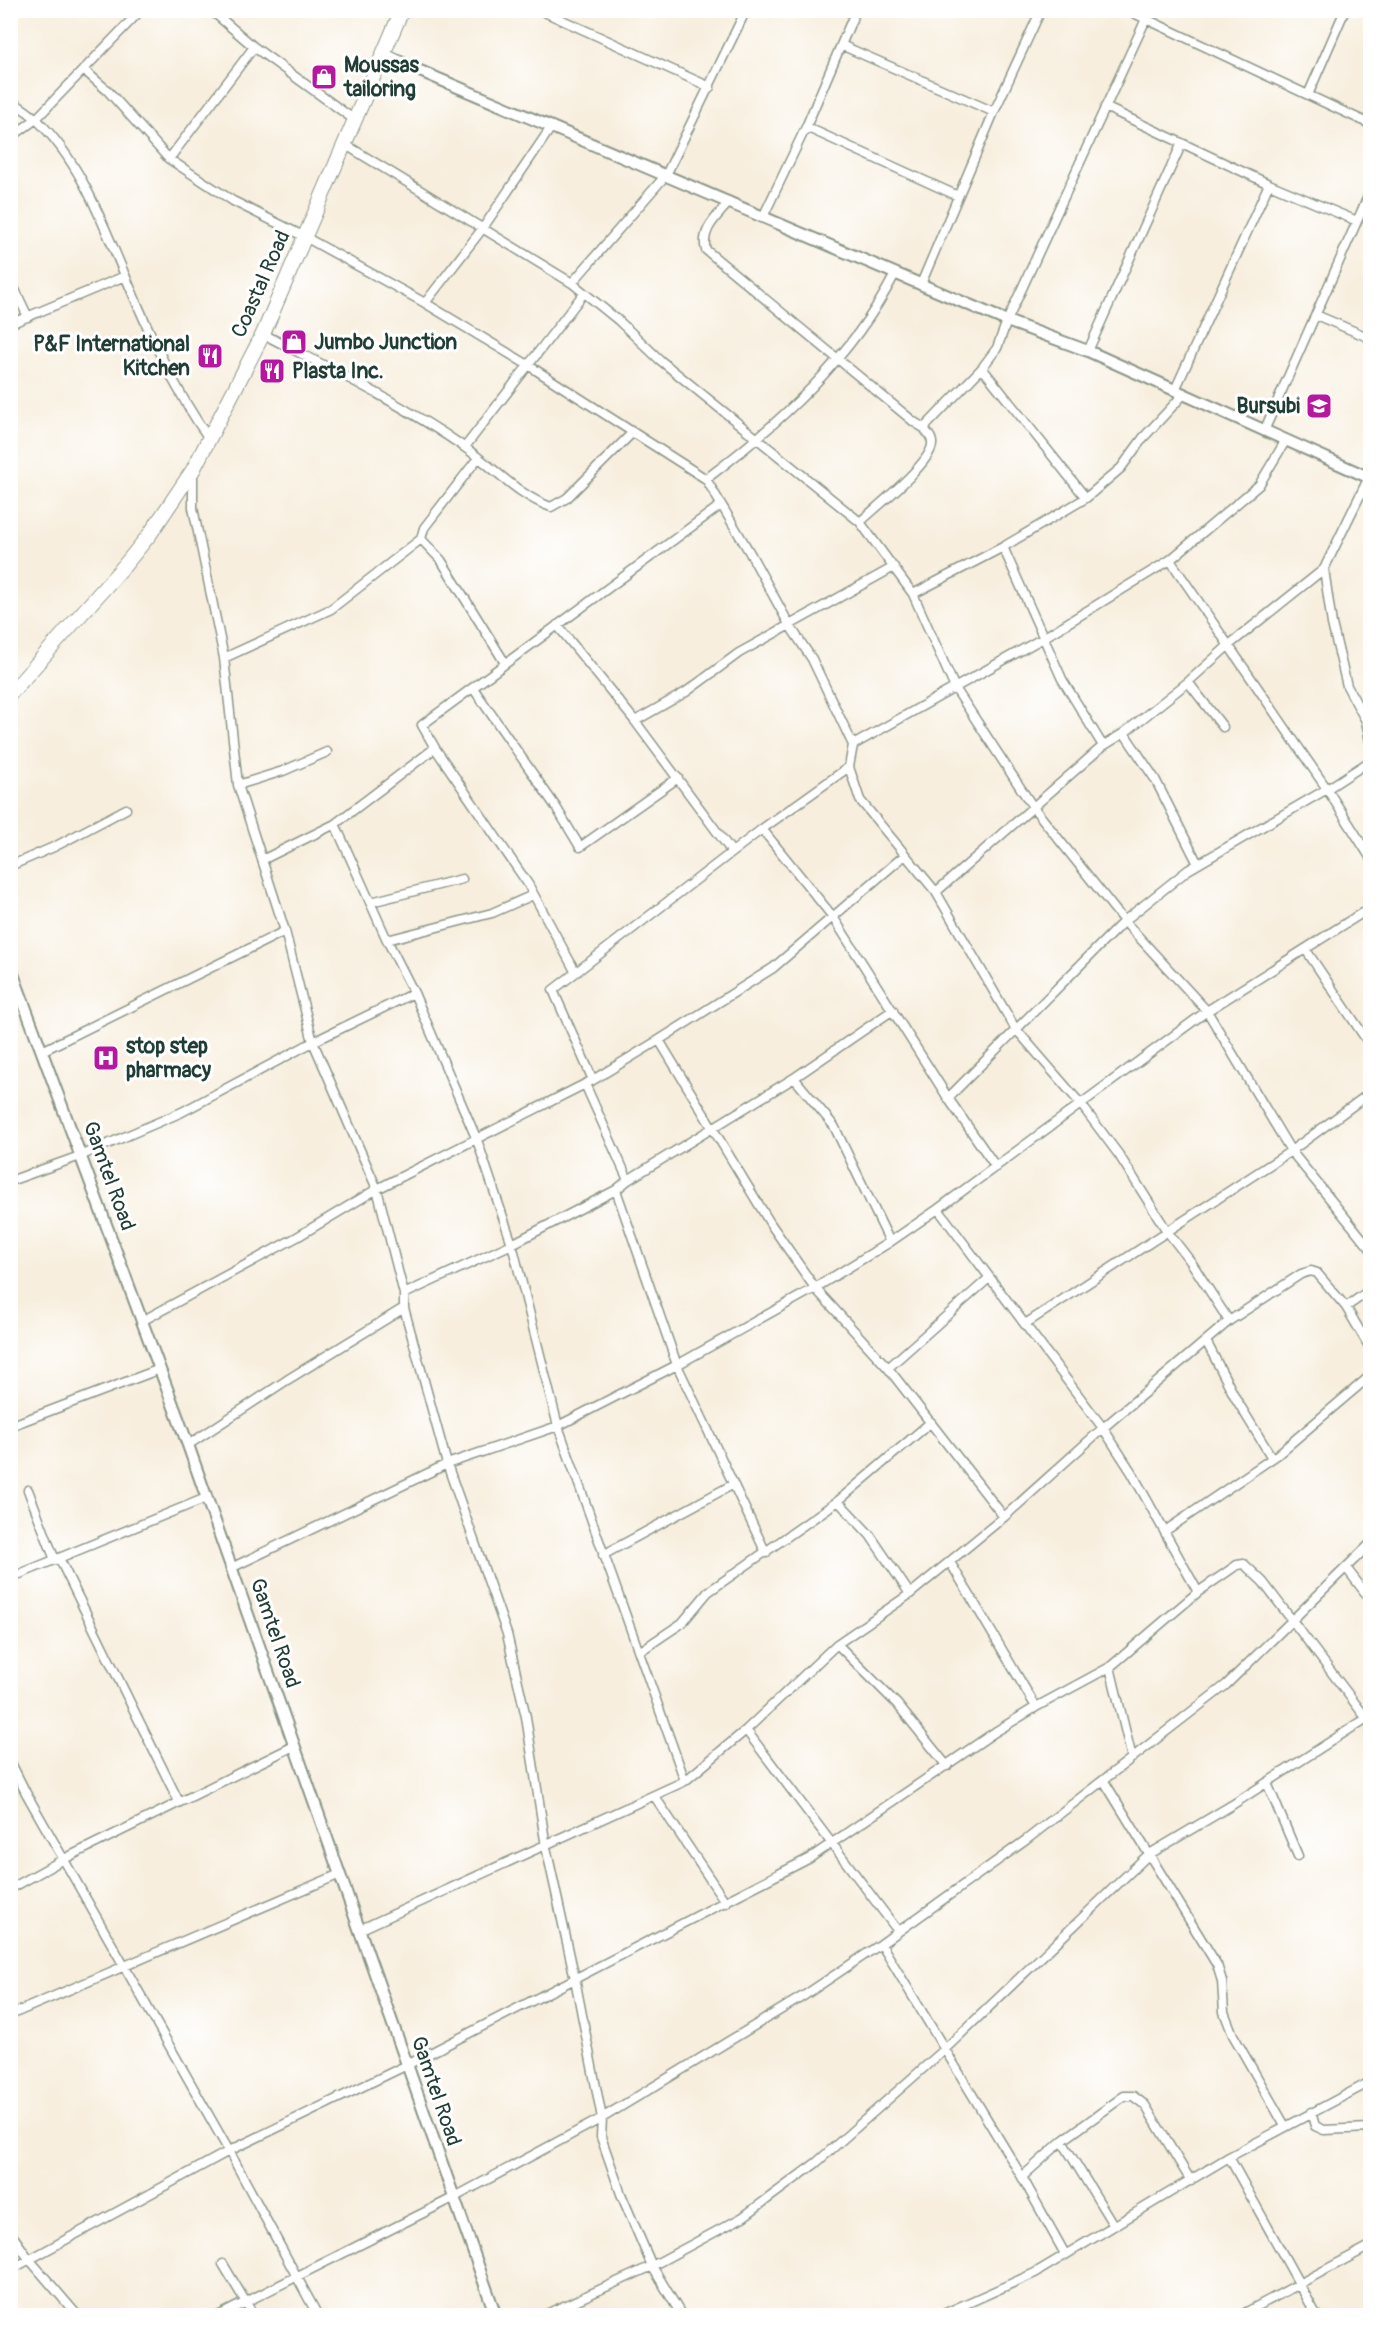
<svg xmlns="http://www.w3.org/2000/svg" width="1381" height="2326" viewBox="0 0 1381 2326" font-family="Pangolin,sans-serif">
<style>
.lines{fill:none;stroke-linecap:round;stroke-linejoin:round}
.minor-casing{stroke:#8b9688;stroke-width:11}
.tertiary-casing{stroke:#8b9688;stroke-width:14}
.primary-casing{stroke:#8b9688;stroke-width:16}
.minor{stroke:#fff;stroke-width:8}
.tertiary{stroke:#fff;stroke-width:10}
.primary{stroke:#fff;stroke-width:14}
.labels{text-anchor:middle;dominant-baseline:central;stroke-width:6;stroke-linejoin:round;paint-order:stroke}
.poi-label{font-size:21px;font-weight:bold;fill:#1f3d34;stroke:#fff;text-anchor:start}
.street-label{font-size:21px;fill:#1f3d34;stroke:#fff}
</style>
<rect width="100%" height="100%" fill="#fff"/>
<filter id="ink" filterUnits="userSpaceOnUse"><feTurbulence type="fractalNoise" baseFrequency=".0167" numOctaves="2"/><feDisplacementMap in="SourceGraphic" scale="12" xChannelSelector="R" yChannelSelector="G"/><feConvolveMatrix kernelMatrix="1 2 1 2 8 2 1 2 1" color-interpolation-filters="sRGB"/></filter>
<filter id="wash" filterUnits="userSpaceOnUse"><feTurbulence type="fractalNoise" baseFrequency=".008" numOctaves="4" result="noise"/><feDisplacementMap in="SourceGraphic" scale="24" xChannelSelector="R" yChannelSelector="G"/><feGaussianBlur stdDeviation="1.35" result="paint"/><feColorMatrix in="noise" values="0 0 0 0 0 0 0 0 0 0 0 0 0 0 0 0 0 1.4 0 .05"/><feComposite in="paint" operator="in"/></filter>
<g filter="url(#wash)">
<rect width="100%" height="100%" fill="#f7eedd"/>
</g>
<g filter="url(#ink)">
<g class="lines">
<g class="minor-casing">
<path id="minor" d="M211,10L254,47L356,121
M540,10L710,87
M1127,10L1370,124
M841,45L994,112
M84,70L108,91L169,159L233,201L305,237L425,303L528,365L706,479L750,553L790,626L812,659L853,745L849,767L860,800L936,892L1015,1028L1080,1103L1119,1155L1167,1231L1191,1262L1229,1321
M1308,95L1345,10
M10,100C19,106 29,112 36,119C80,161 101,219 124,273C148,330 174,390 210,440
M1105,107L1269,184L1357,221
M806,127L958,196
M10,138L36,119L141,10
M346,145L572,283L619,321L660,360L860,522L913,594L955,688L1033,807L1124,921L1207,1011L1291,1151L1370,1248
M169,159L254,47
M729,202C718,216 700,230 706,250L914,422L924,428
M763,217L806,127L856,10
M10,279L28,317
M572,283L666,175L746,10
M921,284L994,112L1041,10
M425,303L483,228L552,126
M1316,315L1370,338
M10,324L125,276
M263,334C331,369 401,403 464,447C493,466 518,496 551,507L567,498L632,433
M1088,351L1182,143
M982,368L1086,498
M1175,390L1269,184
M1264,431L1370,192
M465,447L584,293
M478,458L424,528L421,539L441,560L505,663
M193,473V508L224,658L238,785L285,931L313,1042L377,1189L404,1294V1308L447,1464L507,1634L526,1717L546,1847L575,1979L602,2118L601,2137L621,2194L652,2266L682,2316
M706,479C781,422 851,359 895,274
M860,522C876,507 929,465 932,445C933,438 927,433 924,428L982,368L997,348L1007,321L1146,19
M1003,547L1062,679L1103,746
M1170,560L1327,789L1370,857
M1324,569L1332,624L1347,686L1366,721L1370,742
M913,594L1003,547L1086,498L1121,468L1143,438L1183,395
M557,625L635,721L732,852
M224,658L331,609L421,539
M1188,682L1223,727
M473,688L556,807L580,847L678,778
M635,721L686,692L739,653L894,567
M1124,733L1155,779L1198,864
M853,745L1043,638L1170,560L1259,485L1286,440
M238,785L283,771L327,752
M335,824L387,940L414,993L477,1140L512,1244L558,1426L685,1781
M762,829L833,917L948,1098L996,1167
M262,860L335,824L435,748
M10,866L56,846L126,809
M936,892L1103,746L1124,733L1188,682L1229,645L1324,569L1369,477
M371,902L462,879
M387,940L492,913L533,895
M1306,950L1370,1045
M575,971L528,884L435,748L422,725L721,505
M659,1040L770,1223L815,1288L888,1368L1004,1517
M42,1051L285,931
M794,1078L834,1126L890,1242
M593,1080L553,990L762,829L849,767
M585,1084L628,1180
M948,1098L1124,921L1188,870L1327,789L1370,761
M10,1181L80,1156L182,1112L313,1042L414,993
M616,1190L677,1365L766,1553
M938,1209L1103,1428L1132,1473L1198,1592
M404,1294L512,1244L616,1190L628,1180L794,1078L893,1010
M1346,1307L1370,1290
M142,1321L297,1237L377,1189L593,1080L659,1040L773,968L905,855
M1025,1324L1291,1151L1370,1093
M1206,1341L1236,1399L1272,1458
M888,1368L989,1278
M10,1426L160,1369
M188,1445L287,1380L404,1308
M28,1490L55,1560
M838,1501L870,1535L910,1594
M1165,1531L1277,1455L1370,1376
M603,1555L732,1485
M59,1558L179,1802
M950,1562L1036,1707
M231,1568L447,1464L558,1426L677,1365L815,1288L890,1242L938,1209L1207,1011L1370,908
M1347,1569L1370,1599
M10,1578L206,1498
M837,1644L897,1704L947,1766
M639,1652L682,1623L708,1592L838,1501L931,1422
M1110,1667L1132,1758
M746,1730L898,1931
M10,1761L26,1793L229,2151L318,2316
M1104,1781L1217,1965L1222,1981L1224,2012L1233,2035L1285,2126
M1267,1783L1298,1856
M655,1797L726,1903
M10,1889L64,1859L294,1746
M359,1930L685,1781L746,1730L837,1644L910,1594L1004,1517L1103,1428L1229,1321L1301,1274L1311,1271L1317,1273L1346,1307L1370,1348
M881,1944L1022,2177L1065,2254
M10,2015L340,1874
M1311,2112L1315,2126L1324,2130L1370,2128
M1062,2141L1114,2226
M1229,2157L1317,2316
M1022,2177L1062,2141L1124,2096H1133L1145,2105L1191,2181
M10,2232L29,2259L78,2316
M223,2264L254,2316
M10,2270L229,2151L407,2065L810,1858L995,1732L1036,1707L1110,1667L1198,1592L1237,1565L1244,1564L1263,1582L1370,1723
M218,2316L453,2198L602,2118L805,1995L881,1944L1026,1840L1226,1685L1370,1544
M542,2316L652,2266L743,2217L816,2163L945,2049L1148,1855L1232,1805L1367,1718
M939,2316L1035,2273L1229,2157L1370,2082
M1239,2316L1370,2246"/>
</g>
<g class="tertiary-casing">
<path id="tertiary" d="M383,53L413,68L1007,321L1088,351L1370,478
M10,966L188,1445L496,2316"/>
</g>
<g class="primary-casing">
<path id="primary" d="M10,694L124,566L150,534L193,470L263,334L402,10"/>
</g>
<use href="#minor" class="minor"/>
<use href="#tertiary" class="tertiary"/>
<use href="#primary" class="primary"/>
</g>
</g>
<defs>
<g id="shop-square" transform="scale(1.35)"><rect x="-9" y="-9" width="18" height="18" rx="4" fill="#b5179e" stroke="#fff"/><path d="M-5-2.5h2.3a2.7 3.5 0 0 1 5.4 0H5L5.5 6h-11ZM-1.5-2.5h3a1.5 2.3 0 0 0-3 0Z" fill="#fff"/></g>
<g id="restaurant-square" transform="scale(1.35)"><rect x="-9" y="-9" width="18" height="18" rx="4" fill="#b5179e" stroke="#fff"/><path d="M-5-6h1v4h1v-4h1v4h1v-4h1v5L-1.5 .5V6h-2V.5L-5-1ZM5-6V6H3V1.5H1.5Q1.5-4 5-6Z" fill="#fff"/></g>
<g id="school-square" transform="scale(1.35)"><rect x="-9" y="-9" width="18" height="18" rx="4" fill="#b5179e" stroke="#fff"/><path d="M0-5L7-2L0 1L-7-2ZM-4 1L0 2.5L4 1V4Q0 6-4 4Z" fill="#fff"/></g>
<g id="hospital-square" transform="scale(1.35)"><rect x="-9" y="-9" width="18" height="18" rx="4" fill="#b5179e" stroke="#fff"/><path d="M-5-5h3v3.5h4V-5h3V5h-3V1.5h-4V5h-3Z" fill="#fff"/></g>
</defs>
<g fill-rule="evenodd">
<use href="#shop-square" x="324" y="77"/>
<use href="#shop-square" x="294" y="342"/>
<use href="#restaurant-square" x="210" y="356"/>
<use href="#restaurant-square" x="272" y="371"/>
<use href="#school-square" x="1319" y="406"/>
<use href="#hospital-square" x="106" y="1058"/>
</g>
<g class="labels">
<g class="poi-label">
<text x="344" y="65">Moussas<tspan x="344" dy="24">tailoring</tspan></text>
<text x="314" y="342">Jumbo Junction</text>
<text x="190" y="344" text-anchor="end">P&amp;F International<tspan x="190" dy="24">Kitchen</tspan></text>
<text x="292" y="371">Plasta Inc.</text>
<text x="1300" y="406" text-anchor="end">Bursubi</text>
<text x="126" y="1046">stop step<tspan x="126" dy="24">pharmacy</tspan></text>
</g>
<g class="street-label">
<text transform="translate(261 284) rotate(-66)">Coastal Road</text>
<text transform="translate(109 1176) rotate(70)">Gamtel Road</text>
<text transform="translate(275 1633) rotate(71)">Gamtel Road</text>
<text transform="translate(436 2091) rotate(71)">Gamtel Road</text>
</g>
</g>
<rect width="1381" height="2326" fill="none" stroke="#fff" stroke-width="36"/>
</svg>
